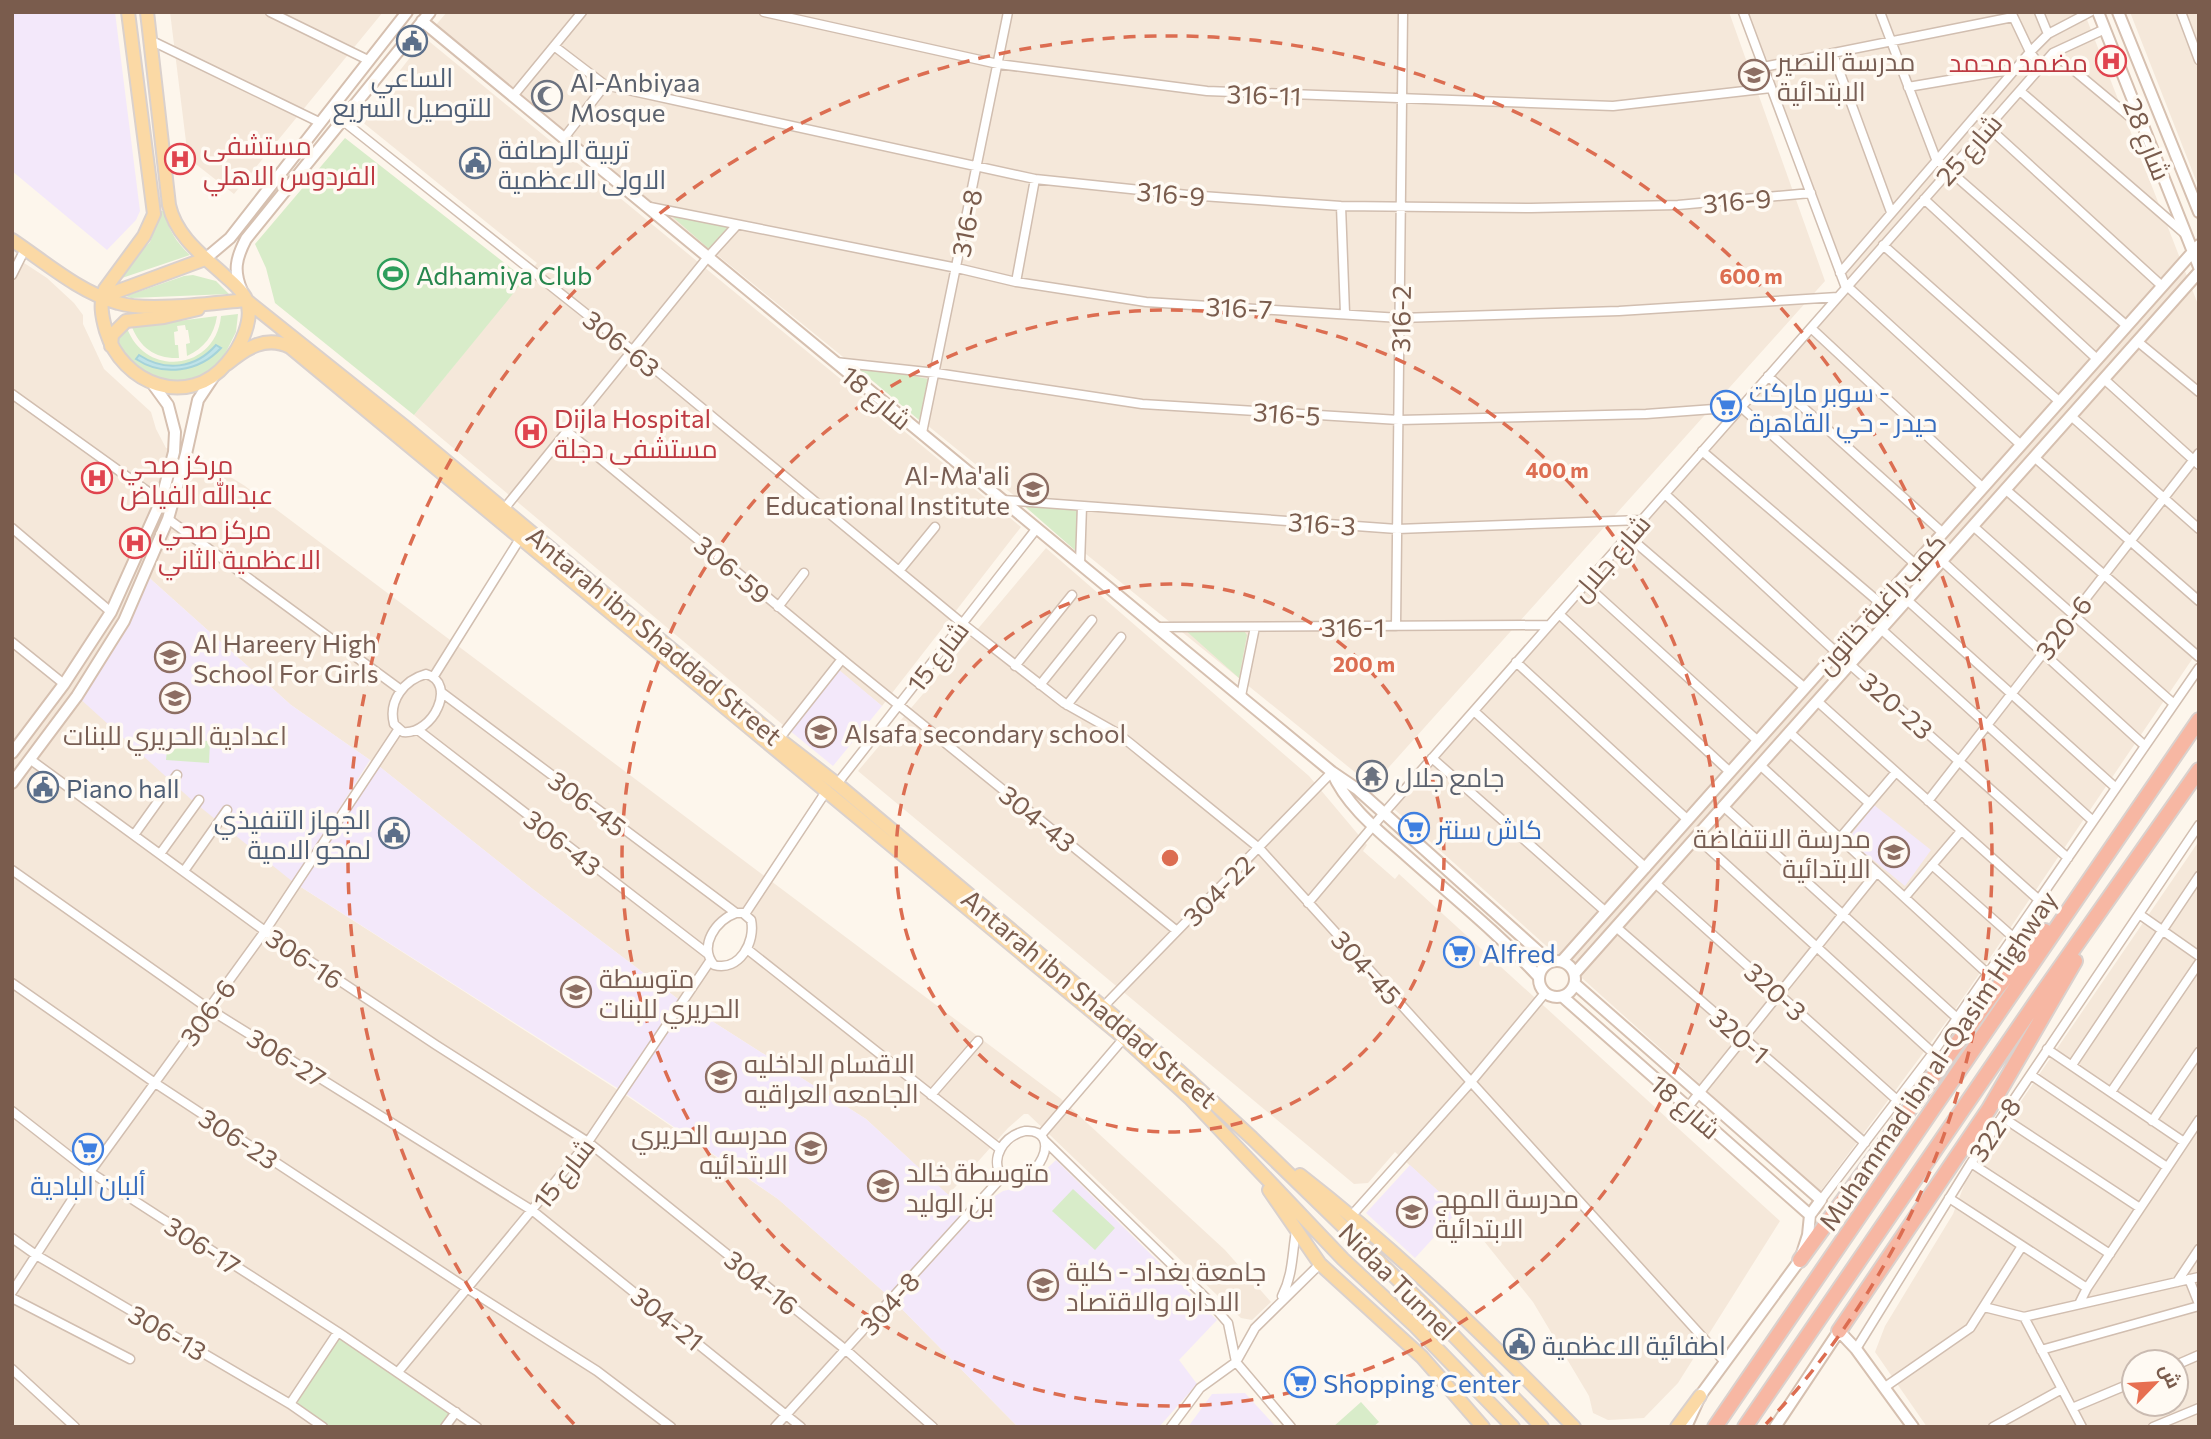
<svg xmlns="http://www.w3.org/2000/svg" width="2211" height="1439" viewBox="0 0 2211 1439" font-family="Commissioner,Cairo,sans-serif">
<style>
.residential{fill:#f5e8da;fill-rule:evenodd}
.education{fill:#f3e8fa}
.grass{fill:#d8ecc9}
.water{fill:#bfe3e8;stroke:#a5d3da;stroke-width:2}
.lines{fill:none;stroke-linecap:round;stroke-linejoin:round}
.street-casing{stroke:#d1beb0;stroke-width:11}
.secondary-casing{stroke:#d6c0b0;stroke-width:14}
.primary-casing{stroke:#dad1cd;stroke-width:16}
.highway-casing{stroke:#dad1cd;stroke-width:18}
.street{stroke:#fff;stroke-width:8}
.secondary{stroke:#fff;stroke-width:10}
.primary{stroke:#fbd9a5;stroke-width:12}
.highway{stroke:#f7b7a3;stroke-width:14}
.ring{fill:none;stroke:#dc6d51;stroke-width:3.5;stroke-dasharray:12 9}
.labels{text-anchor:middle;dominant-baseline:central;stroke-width:7;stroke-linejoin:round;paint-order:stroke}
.education-label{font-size:26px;fill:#785e54;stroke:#fffaf3;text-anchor:start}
.health-label{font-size:26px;fill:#be3a42;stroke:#fffaf3;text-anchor:start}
.service-label{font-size:26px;fill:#4e5e75;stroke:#fffaf3;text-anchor:start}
.worship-label{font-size:26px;fill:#5b616d;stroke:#fffaf3;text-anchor:start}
.street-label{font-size:26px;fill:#7a5c4d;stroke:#fffaf3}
.leisure-label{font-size:26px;fill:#27864d;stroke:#fffaf3;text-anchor:start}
.shop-label{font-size:26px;fill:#366cbe;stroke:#fffaf3;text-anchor:start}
.centre{fill:#dc6d51;stroke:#fffaf3;stroke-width:3.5}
.ring-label{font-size:21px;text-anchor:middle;font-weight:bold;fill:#dc6d51;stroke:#fffaf3;stroke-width:7;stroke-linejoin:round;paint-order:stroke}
</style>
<rect width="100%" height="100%" fill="#fdf6ec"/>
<path class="residential" d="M170,12H383L234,194L188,158Z
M447,12H1729L1825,281L1372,786L435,26Z
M1748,12H2084L2199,307V649L1952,1014L1820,1192L1394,809L1852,289Z
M2130,12H2199V188Z
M425,38L1021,527L882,706L838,670L789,730L414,415L537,263L361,121Z
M12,255L47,278L74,303L83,315V324L104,369L151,412L156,429L166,448L197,456L245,486L1060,1098L1225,1250L1271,1302L1252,1320L1241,1318L1028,1114H1024L1008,1128L948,1195L866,1119L682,1002L534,890L380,767L291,705L145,574L293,882L621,1092L778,1199L892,1299L1018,1427H12ZM743,913L752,927L739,958L714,965L708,954L716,927Z
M1046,548L1309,776L1367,845L1363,851L1395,879L1399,874L1780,1221L1678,1383L1644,1418L1608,1420L1593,1413L1589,1396L1533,1302L1459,1210L1395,1152L1368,1183L1354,1184L858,771Z
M2199,841V1427H1927L1875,1352L1885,1326L1953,1214L1965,1183ZM2134,1362H2176V1404H2134Z"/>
<path class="education" d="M12,12H115L140,211L136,220L107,250L12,171Z
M145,574L291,705L370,760L300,871L380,767L534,890L682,1002L866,1119L968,1213L1003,1191L1022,1187L1039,1176L1056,1160L1217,1320L1179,1360L1197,1384L1159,1427H1018L892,1299L778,1199L622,1091L293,882L194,802L77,696Z
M838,669L882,706L833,766L789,730Z
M1874,805L1931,850L1905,886L1850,841L1849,838Z
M1410,1165L1459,1210L1415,1258L1366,1213Z
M1245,1393L1276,1427H1188L1212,1394Z"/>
<path class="grass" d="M345,138L525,279L414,415L275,303L266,268L255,244Z
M161,211H163C169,230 176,242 190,255L122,278L123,272L150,242Z
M666,211L728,227L709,249Z
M193,275L216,281L229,294L131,298L126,296L184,276Z
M238,314L236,332L223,358L205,374L186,381L173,382L141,374L117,351L115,335L127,328C146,379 216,370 221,316Z
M217,316C214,336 204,348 187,356L186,344L190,343L188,330H186L185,325L177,326L178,331L174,332L175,345H178L179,358C156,359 140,348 132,327Z
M854,365L928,379L919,421V420Z
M1021,503L1078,511L1077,552Z
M1242,628L1247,635L1239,678L1184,629Z
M168,739L210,741L209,763L166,760Z
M1073,1189L1115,1228L1095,1250L1052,1211Z
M338,1332L456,1412L445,1427H323L290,1404Z
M1361,1402L1379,1422L1373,1427H1333Z"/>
<path class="water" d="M216,345L221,348C199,372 163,377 136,359L139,355C165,372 195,369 216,345Z"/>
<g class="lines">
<g class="street-casing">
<path id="street" d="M270,12L368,60
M764,12L998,64L1207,91L1613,106L1771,88
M1743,12L1846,288
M1880,12L1936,159L2127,326
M2011,12L2030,52L2041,67
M2039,12L2048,34
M2181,12L2199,60
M150,40L319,122
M554,46L605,85L1035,179L1188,195L1341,206L1531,208L1678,205L1811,193
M2053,53L2142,127
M1833,54L1891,212
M1763,67L2013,17
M1908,87L2014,69
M2020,91L2184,233
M513,96L582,12
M342,120L633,351L963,624L1064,703L1117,733L1131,744L1259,848L1725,1362
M1988,127L2162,286
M564,138L605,85
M1924,199L2097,359
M1341,206L1345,313
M650,207L957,268L1016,282L1146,302L1400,318L1619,311L1838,297
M1883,245L2060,402
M1840,273L2030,52L2048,34L2090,12
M12,275L25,249
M1016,282L1035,179
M1847,286L2021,445
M1811,328L1983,488
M2137,341L2199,392
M835,362L936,373L1142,404L1399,420L1646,414L1741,407L1915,564
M1768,376L1943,533
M2104,379L2199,465
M12,394L161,501
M2071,416L2199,529
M568,432L848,664L1177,931
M922,433L1008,12
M1702,451L1880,603
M2034,457L2199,601
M2005,489L2199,657
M1665,494L1837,653L2068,858
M1003,500L1397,529L1642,520
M504,509L708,257L737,225
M168,519L401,690
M1973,526L2174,704
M12,528L111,612
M1628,536L1805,688
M1942,561L2145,746
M1080,564L1082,506
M899,571L935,527
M1585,584L1758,741
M1907,600L2116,788
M778,607L804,573
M1559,614L1730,772
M1396,626L1403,12
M1157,627L1549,625
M1881,629L2093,821
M12,642L64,684
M1516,662L1688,820
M1015,666L1072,595
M426,674C458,683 433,735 403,732L394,724C388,701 404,680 426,674Z
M434,676L521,537
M1040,685L1092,620
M441,692L736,913
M1241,696L1255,627
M1817,701L2039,900
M1067,705L1121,637
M1474,711L1646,868
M418,730L708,954
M1789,732L1869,803
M779,739L842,659
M1432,758L1606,912
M31,760L265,931L436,1045L588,1142L846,1350L933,1427
M1760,765L1988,974
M837,784L1037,528
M1928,801L2199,453
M1723,806L1957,1018
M134,835L177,775
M1696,837L1933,1053
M1840,838L1896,772
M160,854L199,800
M1932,865L2013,937
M12,870L209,1009L533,1211L801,1427
M184,871L227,810
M1655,883L1897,1100
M1905,897L1961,831
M1308,903L1384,813L2053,53L2105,29
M736,913H743L751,920C756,942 739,972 714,965C698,946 716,920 736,913Z
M745,914L827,790
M2139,914L2199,956
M1616,927L1865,1143
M747,949L1000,1149
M12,983L155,1083L468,1289L597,1371L671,1427
M1103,1007L1332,772
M2047,1049L2184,1142
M2072,1065L2199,876
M2031,1075L2167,1167
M2111,1092L2199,963
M931,1095L978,1041
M1688,1107L1877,872
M12,1111L90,1172L338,1332L477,1427
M2002,1117L2140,1208
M2152,1121L2199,1052
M1025,1131C1065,1128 1039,1190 1002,1177C989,1158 1004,1136 1025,1131Z
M1041,1135L1124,1038
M1045,1141L1208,1300L1228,1323L1236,1362
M1971,1163L2110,1254
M1949,1198L2087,1288
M1821,1200L1933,1053L2199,668
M1352,1215L1471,1082L1545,993
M12,1238L36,1255L290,1404L323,1427
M2189,1279L2199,1304
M2177,1282L2199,1249
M12,1292L90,1172L265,931L398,730
M1282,1296C1293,1275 1292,1254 1296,1231
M12,1298L130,1359
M2079,1304L2087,1288L2199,1120
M1984,1307L2024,1317L2199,1277
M2024,1317L2082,1427
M1856,1349L1971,1163L2199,825
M2041,1350L2199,1306
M1236,1362L1291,1427
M2176,1365L2199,1355
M12,1369L75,1427
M398,1372L588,1142L710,961
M1885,1387L1970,1328L2022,1246
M290,1404L338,1332
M2072,1408L2134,1382
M445,1427L456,1412
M775,1427L1002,1177
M1171,1427L1200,1388L1236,1362L1255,1328L1320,1264
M1993,1427L2062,1389
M2153,1427L2199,1408"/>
</g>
<g class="secondary-casing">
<path id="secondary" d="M2098,12L2199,267
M2118,12L2199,212
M422,21L1332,772L1357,789L1550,962
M205,259L230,238L407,12
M242,291C233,271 236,258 246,239L430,12
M12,753L64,684L111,612L161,501L174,452L175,432L168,405L152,383
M1332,772C1347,807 1380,832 1407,856C1452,896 1499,934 1539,977
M12,783L77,696L124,621L168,519L186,454L198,400L214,376
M1539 979a18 18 0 1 1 36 0a18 18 0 1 1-36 0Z
M1562,961L2199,245
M1575,973L2199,272
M1575,984L1821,1200L1810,1215L1808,1235L1800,1260L1700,1396L1686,1427
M1563,997L1810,1215
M1775,1427L1839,1331L1856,1349L1913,1427"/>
</g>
<g class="primary-casing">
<path id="primary" d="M128,12L154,214L144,236L105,289C99,303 102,317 106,331C122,384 188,410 227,363C240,348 255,319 246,299C242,290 231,281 224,275C202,255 176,236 169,205L147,12
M12,240C45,262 79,292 118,303C146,312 215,303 246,300L405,427L779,739L837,784L1178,1070L1252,1138L1428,1309L1542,1427
M102,297L205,259
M111,346L112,335L126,321L164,317L198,309
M227,364C246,348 266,335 290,347L1124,1038L1190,1098L1343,1259L1415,1326L1513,1427
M1300,1175C1398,1251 1487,1338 1574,1427
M1269,1190L1320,1264L1422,1357L1483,1427
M1677,1427L1700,1396"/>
</g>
<g class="highway-casing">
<path id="highway" d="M1800,1260L1998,987L2045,931
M1839,1331L1989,1109L2075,961
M1715,1427L2199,720
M1745,1427L2043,992L2199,770"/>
</g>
<use href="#street" class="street"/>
<use href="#secondary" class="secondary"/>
<use href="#primary" class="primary"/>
<use href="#highway" class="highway"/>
</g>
<g class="ring">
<circle cx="1170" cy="858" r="274"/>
<circle cx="1170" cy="858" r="548"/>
<path d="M574 1424A822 822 0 1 1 1766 1424"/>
</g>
<defs>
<g id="civic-ring" transform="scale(1.575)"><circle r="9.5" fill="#fffaf3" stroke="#5c6f8a" stroke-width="1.5"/><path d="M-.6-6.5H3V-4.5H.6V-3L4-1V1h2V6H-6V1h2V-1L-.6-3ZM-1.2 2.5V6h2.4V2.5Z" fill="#5c6f8a"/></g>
<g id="hospital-ring" transform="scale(1.575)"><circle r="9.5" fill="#fffaf3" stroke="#e0444e" stroke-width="1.5"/><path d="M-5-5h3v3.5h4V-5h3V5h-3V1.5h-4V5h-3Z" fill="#e0444e"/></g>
<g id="school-ring" transform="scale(1.575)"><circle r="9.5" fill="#fffaf3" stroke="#8d6e63" stroke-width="1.5"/><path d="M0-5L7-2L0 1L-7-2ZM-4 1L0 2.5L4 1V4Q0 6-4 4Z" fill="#8d6e63"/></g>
<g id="mosque-ring" transform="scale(1.575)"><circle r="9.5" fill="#fffaf3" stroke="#6b7280" stroke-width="1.5"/><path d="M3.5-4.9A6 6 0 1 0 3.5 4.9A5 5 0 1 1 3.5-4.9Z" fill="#6b7280"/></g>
<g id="stadium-ring" transform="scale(1.575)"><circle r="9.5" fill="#fffaf3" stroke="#2e9e5b" stroke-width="1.5"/><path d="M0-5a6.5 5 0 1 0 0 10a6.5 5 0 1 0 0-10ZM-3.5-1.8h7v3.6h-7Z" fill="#2e9e5b"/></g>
<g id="supermarket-ring" transform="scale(1.575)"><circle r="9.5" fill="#fffaf3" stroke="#3f7fe0" stroke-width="1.5"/><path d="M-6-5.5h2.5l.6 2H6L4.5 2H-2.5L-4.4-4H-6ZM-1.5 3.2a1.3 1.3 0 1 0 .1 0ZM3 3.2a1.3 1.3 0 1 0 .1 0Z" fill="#3f7fe0"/></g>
<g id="temple-ring" transform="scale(1.575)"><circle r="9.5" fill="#fffaf3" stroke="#6b7280" stroke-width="1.5"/><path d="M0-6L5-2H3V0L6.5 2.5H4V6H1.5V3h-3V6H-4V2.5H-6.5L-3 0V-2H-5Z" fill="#6b7280"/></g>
<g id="university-ring" transform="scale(1.575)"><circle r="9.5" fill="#fffaf3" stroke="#8d6e63" stroke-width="1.5"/><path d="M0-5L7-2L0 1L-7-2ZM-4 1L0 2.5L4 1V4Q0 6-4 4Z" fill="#8d6e63"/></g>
</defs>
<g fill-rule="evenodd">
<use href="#civic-ring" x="412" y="41"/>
<use href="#hospital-ring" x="2111" y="61"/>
<use href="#school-ring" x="1754" y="75"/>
<use href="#mosque-ring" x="547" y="96"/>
<use href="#hospital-ring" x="180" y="159"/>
<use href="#civic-ring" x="475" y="163"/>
<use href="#stadium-ring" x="393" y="274"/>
<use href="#supermarket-ring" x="1726" y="406"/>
<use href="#hospital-ring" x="531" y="432"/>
<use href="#hospital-ring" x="97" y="478"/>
<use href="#school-ring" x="1033" y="489"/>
<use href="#hospital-ring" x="135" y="543"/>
<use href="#school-ring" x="170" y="657"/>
<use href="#school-ring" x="175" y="698"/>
<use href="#school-ring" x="821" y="732"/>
<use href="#temple-ring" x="1372" y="776"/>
<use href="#civic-ring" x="43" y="787"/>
<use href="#supermarket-ring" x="1414" y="828"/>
<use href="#civic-ring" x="394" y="833"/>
<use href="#school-ring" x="1894" y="852"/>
<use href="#supermarket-ring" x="1459" y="952"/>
<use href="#school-ring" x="576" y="992"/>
<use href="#school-ring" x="721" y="1077"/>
<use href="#school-ring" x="811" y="1148"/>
<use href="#supermarket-ring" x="88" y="1149"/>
<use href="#school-ring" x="883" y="1186"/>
<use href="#school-ring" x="1412" y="1212"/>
<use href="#university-ring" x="1043" y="1285"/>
<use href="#civic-ring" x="1519" y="1344"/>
<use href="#supermarket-ring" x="1300" y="1382"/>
</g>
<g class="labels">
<g class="education-label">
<text x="1777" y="60">مدرسة النصير<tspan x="1777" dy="30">الابتدائية</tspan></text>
<text x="1010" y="474" text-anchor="end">Al-Ma'ali<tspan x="1010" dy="30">Educational Institute</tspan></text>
<text x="193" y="642">Al Hareery High<tspan x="193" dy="30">School For Girls</tspan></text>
<text x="844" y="732">Alsafa secondary school</text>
<text x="175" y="734" text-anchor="middle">اعدادية الحريري للبنات</text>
<text x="1871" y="837" text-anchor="end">مدرسة الانتفاضة<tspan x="1871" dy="30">الابتدائية</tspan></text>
<text x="599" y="977">متوسطة<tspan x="599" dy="30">الحريري للبنات</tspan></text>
<text x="744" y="1062">الاقسام الداخليه<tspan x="744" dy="30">الجامعه العراقيه</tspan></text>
<text x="788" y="1133" text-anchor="end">مدرسه الحريري<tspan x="788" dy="30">الابتدائيه</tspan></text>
<text x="906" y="1171">متوسطة خالد<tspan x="906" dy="30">بن الوليد</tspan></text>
<text x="1435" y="1197">مدرسة المهج<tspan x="1435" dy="30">الابتدائية</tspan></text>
<text x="1066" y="1270">جامعة بغداد - كلية<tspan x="1066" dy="30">الاداره والاقتصاد</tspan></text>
</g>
<g class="health-label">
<text x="2088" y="61" text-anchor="end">مضمد محمد</text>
<text x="203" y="144">مستشفى<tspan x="203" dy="30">الفردوس الاهلي</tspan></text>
<text x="554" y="417">Dijla Hospital<tspan x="554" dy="30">مستشفى دجلة</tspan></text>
<text x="120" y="463">مركز صحي<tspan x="120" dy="30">عبدالله الفياض</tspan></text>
<text x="158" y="528">مركز صحي<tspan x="158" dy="30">الاعظمية الثاني</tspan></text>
</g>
<g class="service-label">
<text x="412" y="76" text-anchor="middle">الساعي<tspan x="412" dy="30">للتوصيل السريع</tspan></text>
<text x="498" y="148">تربية الرصافة<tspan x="498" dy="30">الاولى الاعظمية</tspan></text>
<text x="66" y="787">Piano hall</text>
<text x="371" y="818" text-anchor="end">الجهاز التنفيذي<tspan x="371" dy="30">لمحو الامية</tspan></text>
<text x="1542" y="1344">اطفائية الاعظمية</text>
</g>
<g class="worship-label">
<text x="570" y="81">Al-Anbiyaa<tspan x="570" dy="30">Mosque</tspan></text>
<text x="1395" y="776">جامع جلال</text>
</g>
<g class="street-label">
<text transform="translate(1264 94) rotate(2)">316-11</text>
<text transform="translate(2148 139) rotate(68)">شارع 28</text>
<text transform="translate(1968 149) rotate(-49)">شارع 25</text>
<text transform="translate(1171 193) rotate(5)">316-9</text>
<text transform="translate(1737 200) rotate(-5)">316-9</text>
<text transform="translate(966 223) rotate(-79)">316-8</text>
<text transform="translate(1239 307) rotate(3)">316-7</text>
<text transform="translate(1400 319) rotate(-89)">316-2</text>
<text transform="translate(622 343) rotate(39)">306-63</text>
<text transform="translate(877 397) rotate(40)">شارع 18</text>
<text transform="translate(1287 413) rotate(4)">316-5</text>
<text transform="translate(1322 523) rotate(4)">316-3</text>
<text transform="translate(1610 557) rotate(-49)">شارع جلال</text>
<text transform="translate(733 569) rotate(40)">306-59</text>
<text transform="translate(1880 603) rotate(-48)">كمب راغبة خاتون</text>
<text x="1353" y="626">316-1</text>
<text transform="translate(2063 627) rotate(-52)">320-6</text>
<text transform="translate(655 635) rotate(40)">Antarah ibn Shaddad Street</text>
<text transform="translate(937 656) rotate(-52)">شارع 15</text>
<text transform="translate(1897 705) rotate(41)">320-23</text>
<text transform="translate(588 803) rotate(37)">306-45</text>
<text transform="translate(1038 818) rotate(39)">304-43</text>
<text transform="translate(563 842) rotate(38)">306-43</text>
<text transform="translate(1218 890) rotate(-45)">304-22</text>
<text transform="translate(305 958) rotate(34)">306-16</text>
<text transform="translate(1367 967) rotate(48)">304-45</text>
<text transform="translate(1776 991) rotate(42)">320-3</text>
<text transform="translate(1090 998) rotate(40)">Antarah ibn Shaddad Street</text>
<text transform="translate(207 1012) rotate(-54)">306-6</text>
<text transform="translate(1740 1035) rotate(41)">320-1</text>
<text transform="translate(287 1057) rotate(32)">306-27</text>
<text transform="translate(1937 1060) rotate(-56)">Muhammad ibn al-Qasim Highway</text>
<text transform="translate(1686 1106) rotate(41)">شارع 18</text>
<text transform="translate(1994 1129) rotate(-56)">322-8</text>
<text transform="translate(239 1138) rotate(33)">306-23</text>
<text transform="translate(563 1173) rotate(-52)">شارع 15</text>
<text transform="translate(203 1245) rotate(33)">306-17</text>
<text transform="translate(1398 1281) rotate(45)">Nidaa Tunnel</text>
<text transform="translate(762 1282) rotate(39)">304-16</text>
<text transform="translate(889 1303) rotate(-48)">304-8</text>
<text transform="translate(668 1318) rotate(39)">304-21</text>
<text transform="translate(168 1332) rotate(30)">306-13</text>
</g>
<g class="leisure-label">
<text x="416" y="274">Adhamiya Club</text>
</g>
<g class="shop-label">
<text x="1749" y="391">سوبر ماركت -<tspan x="1749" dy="30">حيدر - حي القاهرة</tspan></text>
<text x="1437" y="828">كاش سنتر</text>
<text x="1482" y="952">Alfred</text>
<text x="88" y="1184" text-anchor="middle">ألبان البادية</text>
<text x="1323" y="1382">Shopping Center</text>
</g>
</g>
<circle cx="1170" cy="858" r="10" class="centre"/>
<g class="ring-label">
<text x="1751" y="284">600 m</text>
<text x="1557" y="478">400 m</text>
<text x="1364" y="672">200 m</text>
</g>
<rect width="2211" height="1439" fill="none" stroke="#7a5c4d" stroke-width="28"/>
<g transform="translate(2155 1383) rotate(65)"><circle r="33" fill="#fffaf3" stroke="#cabbb1" stroke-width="2"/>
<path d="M0-5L12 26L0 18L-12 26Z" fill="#e76f51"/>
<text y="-10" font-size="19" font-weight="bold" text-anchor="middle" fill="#7a5c4d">ش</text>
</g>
</svg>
